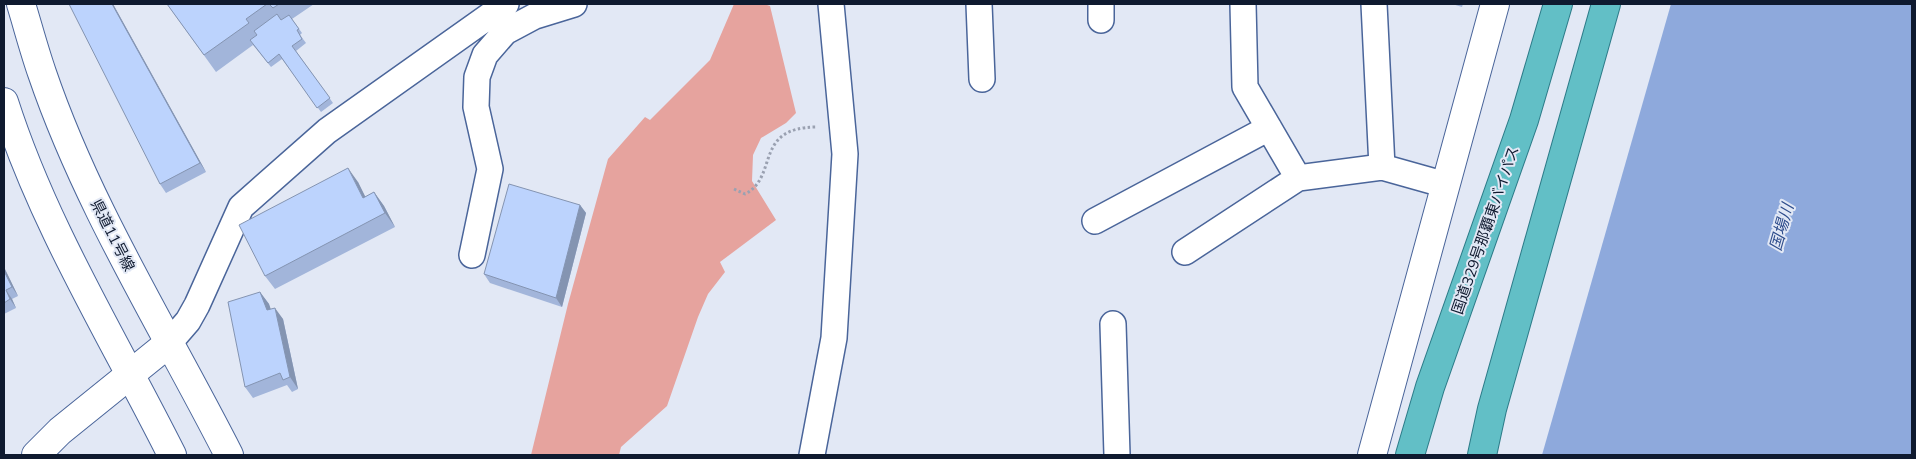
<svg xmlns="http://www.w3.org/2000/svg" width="1916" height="459" viewBox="0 0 1916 459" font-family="Mulish,'Noto Sans JP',sans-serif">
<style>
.forest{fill:#e6a39e}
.water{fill:#8ea9dc}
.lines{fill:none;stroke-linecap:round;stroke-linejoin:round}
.minor-casing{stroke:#4a659a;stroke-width:28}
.tertiary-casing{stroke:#4a659a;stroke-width:30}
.secondary-casing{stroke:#4a659a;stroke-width:30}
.trunk-casing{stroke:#2c7b88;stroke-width:30}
.path{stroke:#9aa1b1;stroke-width:3;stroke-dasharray:2.5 2.5;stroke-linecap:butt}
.minor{stroke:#fff;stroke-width:25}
.tertiary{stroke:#fff;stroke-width:28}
.secondary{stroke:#fff;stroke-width:28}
.trunk{stroke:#62bfc6;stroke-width:28}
.wall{fill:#a2b5da}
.shaded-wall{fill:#8494b1}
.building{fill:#bcd3fd;stroke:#8494b1}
.labels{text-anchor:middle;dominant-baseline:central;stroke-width:4;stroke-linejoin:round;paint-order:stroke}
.street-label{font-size:15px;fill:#0f1a2f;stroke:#e2e8f5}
.water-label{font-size:16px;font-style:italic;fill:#2f4d8c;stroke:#e2e8f5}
</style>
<rect width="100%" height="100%" fill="#e2e8f5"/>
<path class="forest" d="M734,4H764L770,6L796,113L786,123L761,138L753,155L752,181L776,220L720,262L725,272L708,294L698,317L667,406L621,447L619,455H531L568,304L608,159L645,117L650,120L710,60Z"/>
<path class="water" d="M1671,4H1912V455H1542Z"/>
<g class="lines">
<g class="minor-casing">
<path id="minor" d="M979,4L982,79
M1101,4V20
M1243,4L1245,87L1298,178L1382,167L1446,185
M1374,4L1382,167
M1095,221L1269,128
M1185,252L1298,178
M472,255L490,169L476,107L477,77L485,55L505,32L535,16L574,4
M1113,324L1117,455
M169,343L188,321L197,305L241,207L327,131L506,4
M812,455L834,338L845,154L831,4"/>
</g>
<g class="tertiary-casing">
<path id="tertiary" d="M36,455L60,431L169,343
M1372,455L1495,4"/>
</g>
<g class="secondary-casing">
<path id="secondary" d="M21,4C28,27 34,50 42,73C88,208 165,329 229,455
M4,102C44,227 114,339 172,455"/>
</g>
<g class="trunk-casing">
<path id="trunk" d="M1410,455L1430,387L1524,120L1558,4
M1482,455L1492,409L1606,4"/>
</g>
<path class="path" d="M734,189L745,194C779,177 753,127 817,127"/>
<use href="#minor" class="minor"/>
<use href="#tertiary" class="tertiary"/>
<use href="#secondary" class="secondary"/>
<use href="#trunk" class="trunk"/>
</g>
<path class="wall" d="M113,4L206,172L166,193L160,184Z
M167,4H314L292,19L302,33L300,35L306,43L296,51L333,103L321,112L282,59L271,67L253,45L216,72Z
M1452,4H1463L1462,7Z
M358,182L365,197L374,192L384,206L395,227L275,289L265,276Z
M580,205L586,213L562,307L490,283L484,274Z
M4,268L18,296L12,299L16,308L4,314Z
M260,292L269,304L270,309L283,319L298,389L292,392L287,385L253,398L245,387Z"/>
<path class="shaded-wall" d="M112,4H113L206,172L200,163Z
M348,168L358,182L373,212L363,198Z
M374,192L384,206L395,227L385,213Z
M580,205L586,213L562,307L556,298Z
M4,268L5,269L18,296L12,287L4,271Z
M6,290L12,299L16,308L10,299Z
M260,292L269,304L275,321L267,310Z
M275,308L283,319L298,389L290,377Z"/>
<path class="building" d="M69,4H112L200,163L160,184Z
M167,4H267L246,19L249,23L204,55Z
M269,4H279L273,8Z
M277,14L281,20L289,15L299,29L297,30L302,39L292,46L330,98L317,108L279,54L268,63L250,40L257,35L254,31Z
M348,168L363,198L374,192L385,213L265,276L239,225Z
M509,184L580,205L556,298L484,274Z
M4,271L12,287L6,290L10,299L4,303Z
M260,292L267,310L275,308L290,377L283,380L280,373L245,387L228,302Z"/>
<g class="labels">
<g class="street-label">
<text transform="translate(1485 230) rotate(-71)">国道329号那覇東バイパス</text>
<text transform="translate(113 235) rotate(63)">県道11号線</text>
</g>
<g class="water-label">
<text transform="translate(1781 227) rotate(-74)">国場川</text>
</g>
</g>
<rect width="1916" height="459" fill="none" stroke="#0f1a2f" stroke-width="10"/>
</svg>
